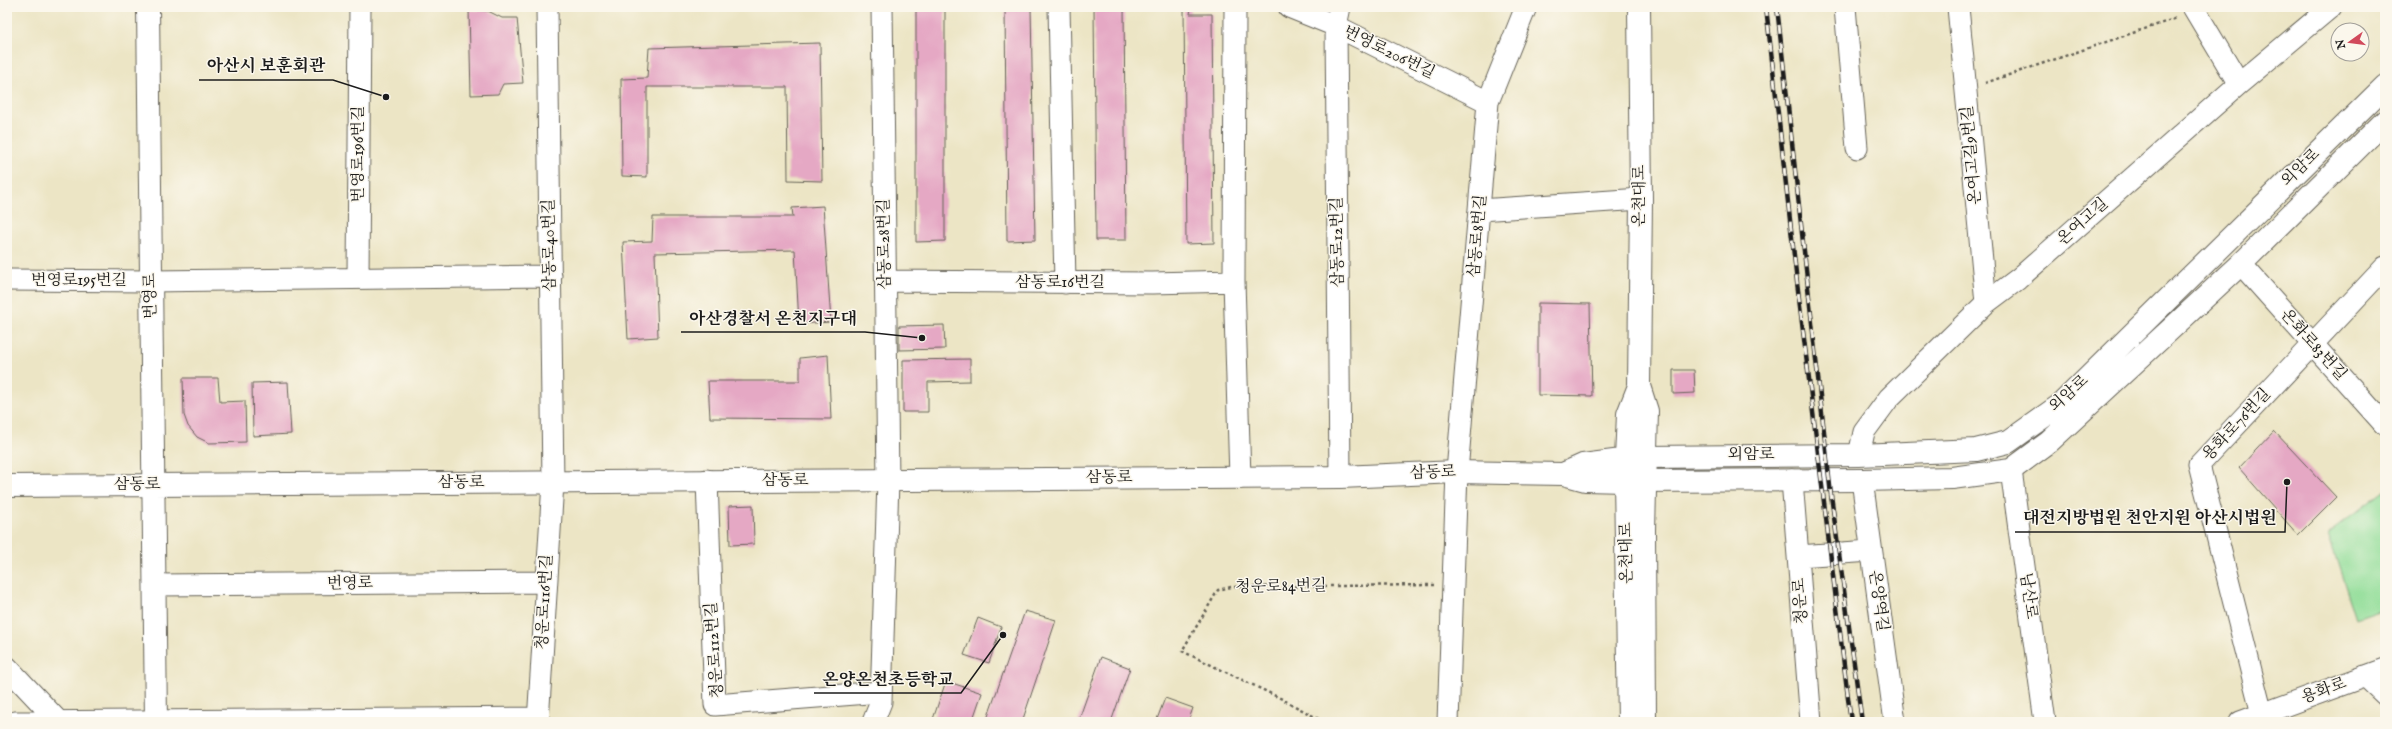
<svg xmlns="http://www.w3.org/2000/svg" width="2392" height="729" viewBox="0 0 2392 729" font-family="'IM FELL English','Noto Serif KR',serif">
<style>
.green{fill:#93de9a;stroke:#587d5b}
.building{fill:#e5a8c4}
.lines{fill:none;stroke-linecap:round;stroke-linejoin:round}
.street-casing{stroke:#656257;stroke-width:23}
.secondary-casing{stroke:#656257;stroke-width:24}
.primary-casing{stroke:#656257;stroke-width:24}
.path{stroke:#656257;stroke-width:2.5;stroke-dasharray:3 3;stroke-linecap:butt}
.street{stroke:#fff;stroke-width:21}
.secondary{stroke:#fff;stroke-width:22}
.primary{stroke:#fff;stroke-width:22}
.rail-casing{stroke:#1c1c1c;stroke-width:4.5}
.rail{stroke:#fbf7ec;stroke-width:3;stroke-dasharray:9;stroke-linecap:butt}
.labels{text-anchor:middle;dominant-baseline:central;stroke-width:3;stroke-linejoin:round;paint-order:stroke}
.street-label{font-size:16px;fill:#1c1c1c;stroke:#fbf7ec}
.leader{fill:none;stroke:#1c1c1c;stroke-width:1.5}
.callout-dot{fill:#1c1c1c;stroke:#fbf7ec;stroke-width:1.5}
.callout-label{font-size:17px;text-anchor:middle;font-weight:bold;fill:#1c1c1c;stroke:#fbf7ec;stroke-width:3;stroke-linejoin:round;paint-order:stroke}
</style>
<rect width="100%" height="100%" fill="#fbf7ec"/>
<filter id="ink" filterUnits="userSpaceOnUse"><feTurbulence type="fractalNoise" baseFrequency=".025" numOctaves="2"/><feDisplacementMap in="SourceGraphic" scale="8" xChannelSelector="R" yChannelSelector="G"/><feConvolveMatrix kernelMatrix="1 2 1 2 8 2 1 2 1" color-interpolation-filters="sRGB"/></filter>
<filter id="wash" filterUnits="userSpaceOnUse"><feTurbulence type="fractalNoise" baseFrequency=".012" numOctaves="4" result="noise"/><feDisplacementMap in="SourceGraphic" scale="16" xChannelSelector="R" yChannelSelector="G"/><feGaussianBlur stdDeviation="0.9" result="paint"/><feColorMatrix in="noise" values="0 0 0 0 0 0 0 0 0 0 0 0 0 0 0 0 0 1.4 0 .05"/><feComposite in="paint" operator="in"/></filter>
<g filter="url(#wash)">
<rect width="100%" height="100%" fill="#ece5c5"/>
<path class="green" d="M2385,490V609L2356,619L2328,534Z"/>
<g id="blocks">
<path class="building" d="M916,7H945V241L916,242Z
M1005,7H1031L1035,240L1007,241Z
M1094,7H1124L1126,240H1096Z
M1184,8H1191L1190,14H1212L1214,243L1186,244Z
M469,10L488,11L502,18H517L523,83L503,84L498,94L471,95Z
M820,43L822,181L788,180L787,87H647V177L622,176L621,79L647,78L649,48Z
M823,206L831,322L799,324L795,250L655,253L658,337L628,339L623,242L652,241L653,217H793L792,208Z
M1538,303L1590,304L1592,396L1538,395Z
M944,325L945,349L899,350V326Z
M828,355L831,419L710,418L708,381H800V358Z
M970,359V381L928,382V412H903V360Z
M1673,370H1694L1695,393L1673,394Z
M183,378H218L220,402L245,401L246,442L209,443L197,437L188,426L184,415Z
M288,382L291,434L253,436L252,383Z
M2274,431L2336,497L2298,535L2239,468Z
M753,505L754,544L730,545L729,506Z
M1025,611L1056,620L1022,722H986Z
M978,618L1001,627L989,663L964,655Z
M1101,657L1130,668L1111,722H1078Z
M946,681L982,693L972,722H932Z
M1165,698L1193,708L1188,722H1156Z"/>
</g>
</g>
<g filter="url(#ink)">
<use href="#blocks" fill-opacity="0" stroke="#656257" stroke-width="1"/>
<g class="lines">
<g class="street-casing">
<path id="street" d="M1059,7L1065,283
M1235,7L1234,281L1240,478
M1289,7L1336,26L1488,102
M1340,7L1336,26L1340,477
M1845,7L1857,148
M1958,7L1986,303
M2193,7L2239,84
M1480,210L1641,199
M2241,264L2385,425
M358,278L360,7
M7,280L151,281L551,276
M886,281L1152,283L1234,281
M1859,455L1864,432L1889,398L1986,303L2018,279L2239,84L2331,7
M2011,470L2045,722
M707,480L715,705L881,692
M1792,480L1811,722
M1862,480L1895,722
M1798,556L1871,551
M155,585L546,582
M7,667L59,722
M2365,676L2385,695
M2262,714L2199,465L2385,267
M15,722L539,718
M538,722L553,483L547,7
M873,722L881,702L888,481L882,7
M1448,722L1457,472L1488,102L1526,7
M2240,722L2385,669"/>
</g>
<g class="secondary-casing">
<path id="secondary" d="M148,7L156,722
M1563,474L1583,465L1645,457L1859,455L1976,450L2008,442L2060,405L2385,86
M7,486L1340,477L1457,472L1563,474L1585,480L1625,481L1862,480L1952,478L2011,470L2049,442L2241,264L2385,121"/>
</g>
<g class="primary-casing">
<path id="primary" d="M1639,7L1641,199L1639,386L1647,411L1644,530L1645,722
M1629,722L1625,481L1628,414L1639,386"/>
</g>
<path class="path" d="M1985,83L2177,18
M1324,722L1284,700L1182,651L1218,590L1231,587L1434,585"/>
<use href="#street" class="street"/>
<use href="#secondary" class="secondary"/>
<use href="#primary" class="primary"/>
<g class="rail-casing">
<path id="rail" d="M1766,7L1797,282L1851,722
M1777,7L1831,495L1862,722"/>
</g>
<use href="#rail" class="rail"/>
</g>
</g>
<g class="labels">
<g class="street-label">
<text transform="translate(1389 53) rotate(26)">번영로206번길</text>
<text transform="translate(359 154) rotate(-90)">번영로196번길</text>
<text transform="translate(1972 155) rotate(-95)">온여고길9번길</text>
<text transform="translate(2301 168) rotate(-44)">외암로</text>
<text transform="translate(1640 196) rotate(-90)">온천대로</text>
<text transform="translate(2083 222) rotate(-42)">온여고길</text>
<text transform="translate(1478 236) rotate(-85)">삼동로8번길</text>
<text transform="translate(1338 242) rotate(-91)">삼동로12번길</text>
<text transform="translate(885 244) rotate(-91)">삼동로28번길</text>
<text transform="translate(550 245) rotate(-91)">삼동로40번길</text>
<text x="79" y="281">번영로195번길</text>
<text x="1060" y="283">삼동로16번길</text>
<text transform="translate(151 296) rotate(-91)">번영로</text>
<text transform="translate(2313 345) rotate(48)">온화로83번길</text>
<text transform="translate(2069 394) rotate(-42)">외암로</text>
<text transform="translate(2237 425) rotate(-47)">용화로76번길</text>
<text x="1751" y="455">외암로</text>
<text transform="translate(1433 473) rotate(-2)">삼동로</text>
<text x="1109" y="478">삼동로</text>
<text x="785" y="481">삼동로</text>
<text x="461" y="483">삼동로</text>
<text x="137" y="485">삼동로</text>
<text transform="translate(1627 553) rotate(-91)">온천대로</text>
<text transform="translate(350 584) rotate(-1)">번영로</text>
<text transform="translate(1281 587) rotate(-1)">청운로84번길</text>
<text transform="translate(2028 596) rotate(82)">남산로</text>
<text transform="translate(1801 601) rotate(-94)">청운로</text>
<text transform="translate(1878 601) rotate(82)">온양역길</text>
<text transform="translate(545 602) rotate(-87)">청운로116번길</text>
<text transform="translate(715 650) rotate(-94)">청운로112번길</text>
<text transform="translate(2324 691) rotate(-20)">용화로</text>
</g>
</g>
<path class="leader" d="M386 97L333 80H199M922 338L865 332H681M2287 482L2285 532H2015M1003 635L961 693H814"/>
<g class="callout-dot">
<circle cx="386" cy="97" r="4"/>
<circle cx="922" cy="338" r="4"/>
<circle cx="2287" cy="482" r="4"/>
<circle cx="1003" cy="635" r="4"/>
</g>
<g class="callout-label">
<text x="266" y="71">아산시 보훈회관</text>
<text x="773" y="324">아산경찰서 온천지구대</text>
<text x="2150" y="523">대전지방법원 천안지원 아산시법원</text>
<text x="888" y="685">온양온천초등학교</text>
</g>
<rect width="2392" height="729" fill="none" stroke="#fbf7ec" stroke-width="24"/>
<g transform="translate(2350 42) rotate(256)"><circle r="19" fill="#fbf7ec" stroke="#a29f99"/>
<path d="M0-3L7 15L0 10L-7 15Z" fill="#d1495b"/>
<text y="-6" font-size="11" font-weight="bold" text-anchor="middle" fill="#1c1c1c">N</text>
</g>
</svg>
